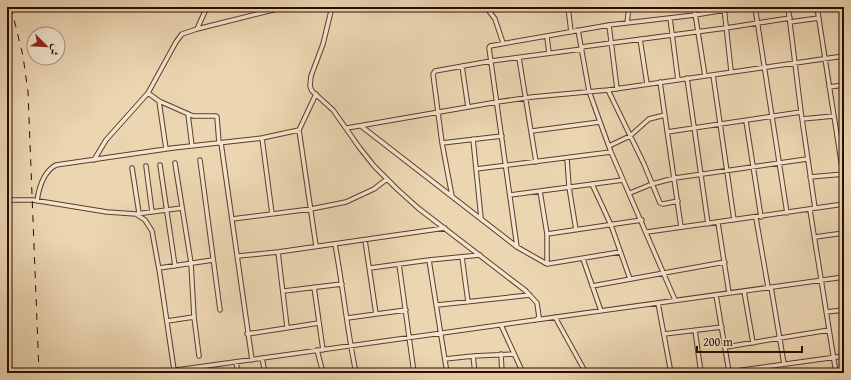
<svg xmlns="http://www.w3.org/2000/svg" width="851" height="380" viewBox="0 0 851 380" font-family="'Gentium Book Plus',Amiri,serif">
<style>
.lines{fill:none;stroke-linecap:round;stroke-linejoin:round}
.minor-casing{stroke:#5a3e2c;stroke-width:5.5}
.minor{stroke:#f3e4cd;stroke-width:3.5}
.rail{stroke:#2a0c00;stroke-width:1;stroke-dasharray:7 7;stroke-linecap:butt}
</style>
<rect width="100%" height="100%" fill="#ecd6b2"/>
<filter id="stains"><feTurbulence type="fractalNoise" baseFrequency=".005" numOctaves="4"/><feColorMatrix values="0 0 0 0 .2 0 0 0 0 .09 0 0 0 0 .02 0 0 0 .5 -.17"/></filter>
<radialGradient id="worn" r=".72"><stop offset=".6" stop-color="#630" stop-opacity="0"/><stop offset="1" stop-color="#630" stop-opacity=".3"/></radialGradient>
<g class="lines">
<g class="minor-casing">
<path id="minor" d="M332,7L323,44L311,76L310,86L312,91L333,110L359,147L374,166L397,189L418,208L526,291L537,303L539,317L536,320
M486,7L495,19L503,43
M568,7L571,32
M694,7L705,76
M724,7L731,71
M755,7L787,213
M788,7L801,112L815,208
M817,7L843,174
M843,7L844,16
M670,18L678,80
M790,22L819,18
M627,23L629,7
M609,25L617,89
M197,29L207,7
M578,30L589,91L600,122L611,152L675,300
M547,37L549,53
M640,39L647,84
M581,47L726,28L790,18
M519,58L536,162
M462,66L468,107
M713,75L734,220
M687,78L708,224
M660,82L681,227
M829,87L844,85
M608,90L644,164L660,203L663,204L678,201
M148,93L159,101L193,116H216L217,117L219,143
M159,101L166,149
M188,114L192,146
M802,119L834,116
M746,121L761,217
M361,126L517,247L547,264L620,252
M347,128L497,102L532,97L608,90L844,56
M299,130L316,246
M532,131L600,122
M667,132L801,112
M262,138L272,214
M473,139L481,218
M221,143L252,360
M442,143L502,136
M609,146L630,136L649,119L665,115
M567,158L569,187L576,230
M94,160L106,140L148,93L176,42L182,34L197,29L285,7
M200,160L220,310
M175,163L191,263L194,317L199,356
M160,165L175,266
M146,166L152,212
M132,168L139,213
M476,169L611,152
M810,177L844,174
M592,184L611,225L630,279
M540,191L547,234V264
M630,193L652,184L675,178L807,159
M510,195L623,180
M452,196L442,143L433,74L435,71L491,61L582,49
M7,200H33L107,212L136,214L145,220L152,231L160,275L174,370
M37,201C39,187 43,172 56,165L173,148L262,138L299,130L316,94
M810,210L836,373
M136,214L182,208
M756,218L768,287
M232,219L311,209L346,202L374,189L387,179
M718,223L729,293
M647,232L844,204
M547,234L642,220
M815,237L844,233
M365,240L376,314
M335,244C343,287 347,330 356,373
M517,247L489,48L490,46L609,25L695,15L743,7
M278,252L287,327
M238,256L278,252L445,228
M462,257L468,302
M583,259L601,311
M429,260L447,373
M399,264L414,373
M159,268L213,260
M370,268L429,260L480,255
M592,286L725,262
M314,287L323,350
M771,287L784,364
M284,291L342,284
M744,291L753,343
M716,295L729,372
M658,303L671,373
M437,305L530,295
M826,312L844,310
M555,317L586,373
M347,318L406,310
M167,321L194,317
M501,325L523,373
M695,330L701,373
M247,334L319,323
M664,334L722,327
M726,347L829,330
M317,350L323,373
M501,354L502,373
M473,356L475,373
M262,358L265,373
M445,359L473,356L514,354
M236,362L238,373
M155,373L844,277
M401,373L414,371
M721,373L844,356"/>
</g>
<use href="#minor" class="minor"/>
<path class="rail" d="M11,7L23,56L28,92L39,373"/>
</g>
<rect width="851" height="380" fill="none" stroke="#ecd6b2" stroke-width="24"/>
<rect x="8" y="8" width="835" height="364" fill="none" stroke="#2a0c00" stroke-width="2"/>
<rect x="12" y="12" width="827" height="356" fill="none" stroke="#2a0c00"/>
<g transform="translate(46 46) rotate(114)"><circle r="19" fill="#f3e4cd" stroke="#a38e7b"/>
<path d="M0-3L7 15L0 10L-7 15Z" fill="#8f2418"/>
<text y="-6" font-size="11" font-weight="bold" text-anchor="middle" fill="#2a0c00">ش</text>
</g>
<path d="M697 346v6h105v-6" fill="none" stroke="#2a0c00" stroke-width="2"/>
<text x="703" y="346" font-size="12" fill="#2a0c00" stroke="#f3e4cd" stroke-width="3" paint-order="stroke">200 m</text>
<rect width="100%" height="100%" filter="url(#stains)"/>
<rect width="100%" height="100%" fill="url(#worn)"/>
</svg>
